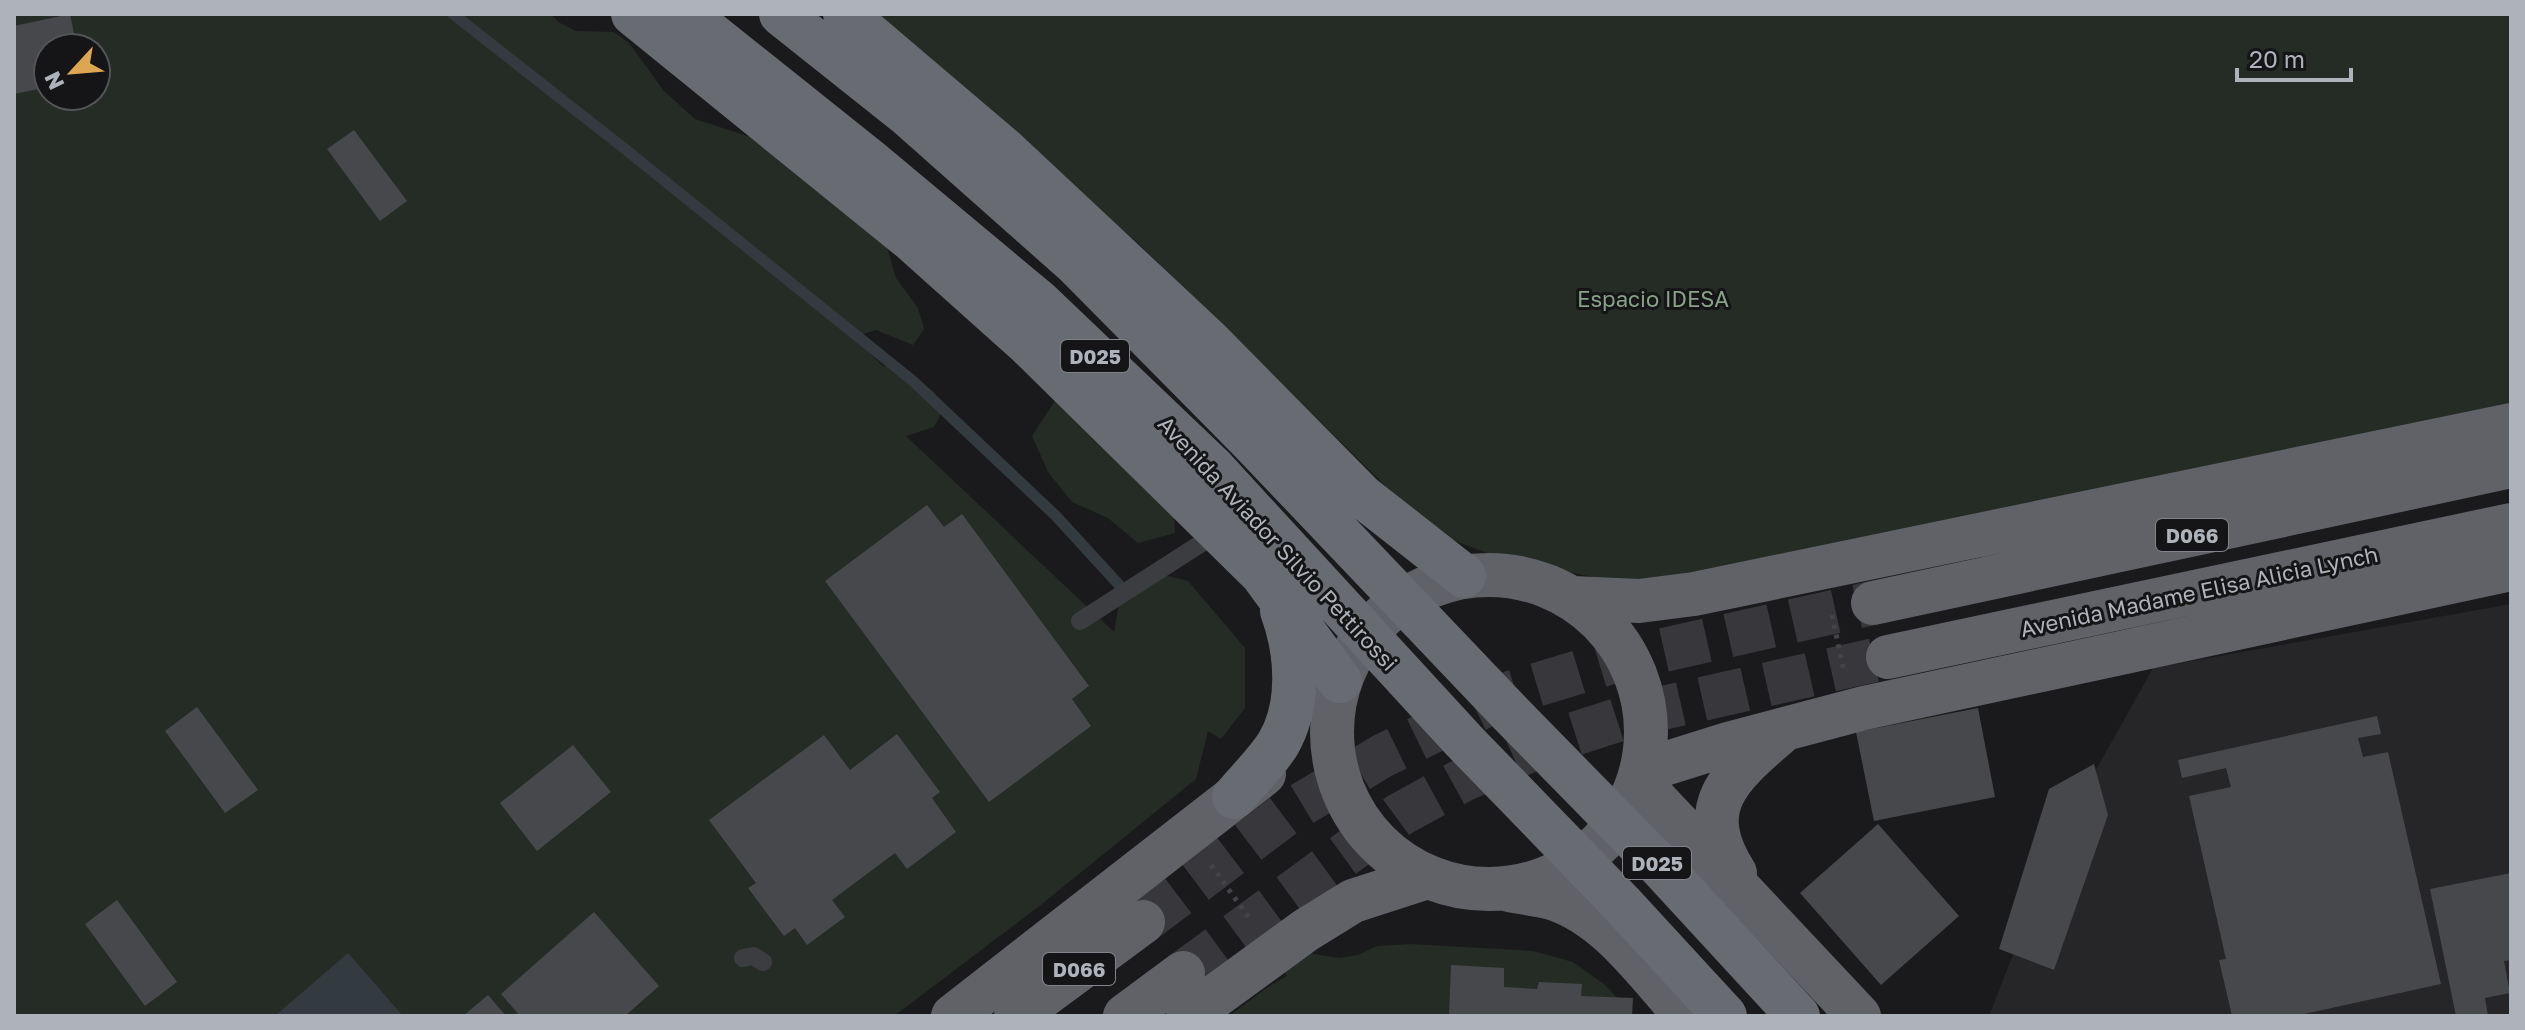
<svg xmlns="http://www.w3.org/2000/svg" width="2525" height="1030" viewBox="0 0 2525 1030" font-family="'Golos Text',sans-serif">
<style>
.built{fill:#262629}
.green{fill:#252c25;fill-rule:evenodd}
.water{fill:#333b41}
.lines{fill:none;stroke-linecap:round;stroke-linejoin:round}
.stream{stroke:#333b41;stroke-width:11}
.building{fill:#47484c}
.trunk-tunnel{stroke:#38383c;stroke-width:44;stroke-dasharray:44 22;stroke-linecap:butt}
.path{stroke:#424447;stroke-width:5;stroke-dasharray:4 6;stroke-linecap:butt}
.service{stroke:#3c3d41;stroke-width:18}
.trunk{stroke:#606268;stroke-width:44}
.motorway{stroke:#686b71;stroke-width:44}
.labels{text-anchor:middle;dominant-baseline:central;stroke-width:6;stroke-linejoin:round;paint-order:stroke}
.shield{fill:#151517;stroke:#808389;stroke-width:2}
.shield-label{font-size:20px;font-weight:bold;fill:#aeb2ba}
.park-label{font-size:22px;fill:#88a288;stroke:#151517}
.street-label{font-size:22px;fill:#aeb2ba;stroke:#151517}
</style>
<rect width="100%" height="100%" fill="#1a1a1c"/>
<path class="built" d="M2511,604V1016H1989L2060,834L2153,668Z"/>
<path class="green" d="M14,14H550L560,23L576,31L614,32L629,43L664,91L695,119L769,143L885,241L896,278L918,308L924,329L913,345L876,330L857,336L868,352L883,366L900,369L934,392L943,410L934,427L906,436L1114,632L1120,598L1147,571L1188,581L1245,648V708L1221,739L1208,731L1196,779L1042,904L894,1016H14ZM48,48H96V96H48Z
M868,14H2511V409L1662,585L1602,579L1498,557L1447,538L1411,511L1139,244Z
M1058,396L1173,495L1175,533L1138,543L1108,518L1072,502L1048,472L1032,436Z
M1411,944L1533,951L1573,962L1604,984L1635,1016H1229L1268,987L1287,976L1283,971L1308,953L1339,958L1358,955L1377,946Z"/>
<path class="water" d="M348,953L403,1016H275Z"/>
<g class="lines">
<path class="stream" d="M453,14L625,149L913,381L1056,516L1121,587"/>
</g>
<path class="building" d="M70,14L77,48H48V87L14,94V26Z
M354,130L407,201L380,221L327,149Z
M927,505L944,527L962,514L1089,686L1072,699L1091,726L989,802L825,581Z
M197,707L258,790L225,813L165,731Z
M1978,708L1995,797L1874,821L1856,732Z
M2377,716L2381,734L2358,738L2363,757L2388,752L2441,984L2295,1016H2232L2219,960L2226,959L2189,796L2231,787L2226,768L2182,778L2178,760Z
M897,734L940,792L932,798L956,832L907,869L895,853L832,900L845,917L807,945L795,928L784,936L748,888L756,883L709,820L824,735L850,770Z
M573,745L611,792L537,851L500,803Z
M2094,764L2108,815L2054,970L1999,949L2049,789Z
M1878,824L1959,916L1881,985L1800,893Z
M2511,873V960L2504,961L2510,993L2485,998L2488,1016H2456L2430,889Z
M117,900L177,982L145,1006L85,924Z
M594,912L659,986L625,1016H520L501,994Z
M1451,965L1504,968V987L1537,989L1539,982L1582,984L1581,996L1633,998L1632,1016H1449Z
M488,995L506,1016H463Z"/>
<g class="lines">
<path class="trunk-tunnel" d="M1143,922L1284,815L1382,756L1513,692L1615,661L1873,603
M1183,973L1399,815L1463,780L1546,743L1636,714L1888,657"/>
<path class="path" d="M1832,615L1844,672
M1211,865L1252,922"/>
<path class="service" d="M1080,621L1219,532
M743,958L753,956L763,962"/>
<path class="trunk" d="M1332 732a157 157 0 1 1 314 0a157 157 0 1 1-314 0Z
M1572,598L1639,601L1694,594L2511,425
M1873,603L2511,466
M1888,657L2511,525
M1642,771L1728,744L1864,708L2511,569
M1639,782L1859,1016
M1735,873C1693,807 1730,776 1779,734
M1509,890C1523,893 1538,894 1552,898C1609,916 1647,974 1686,1016
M953,1016L1264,774
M1016,1016L1143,922
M1125,1016L1183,973
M1188,1016L1306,930L1353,901L1427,877"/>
<path class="motorway" d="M633,14L913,241L1027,343L1262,574L1340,681
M686,14L870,161L1039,302L1213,468L1464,741L1621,903L1725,1016
M781,14L908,115L1076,264L1250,440L1512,715L1659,865L1798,1016
M845,14L1005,150L1208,340L1362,496L1464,576
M1234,797C1248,780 1266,763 1278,744C1301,705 1297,652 1282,611"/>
</g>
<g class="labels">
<g class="shield">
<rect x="1061" y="340" width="68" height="32" rx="6"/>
<rect x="2156" y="519" width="72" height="32" rx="6"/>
<rect x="1623" y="847" width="68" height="32" rx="6"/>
<rect x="1043" y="953" width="72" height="32" rx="6"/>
</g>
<g class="shield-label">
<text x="1095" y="356">D025</text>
<text x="2192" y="535">D066</text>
<text x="1657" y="863">D025</text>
<text x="1079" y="969">D066</text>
</g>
<g class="park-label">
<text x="1653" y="298">Espacio IDESA</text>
</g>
<g class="street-label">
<text transform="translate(1278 543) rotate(47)">Avenida Aviador Silvio Pettirossi</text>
<text transform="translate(2199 591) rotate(-12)">Avenida Madame Elisa Alicia Lynch</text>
</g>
</g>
<rect width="2525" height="1030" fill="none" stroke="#aeb2ba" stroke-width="32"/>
<g transform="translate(72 72) rotate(244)"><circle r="38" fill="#151517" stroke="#525458" stroke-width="2"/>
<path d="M0-6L14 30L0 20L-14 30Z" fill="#dda751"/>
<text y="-12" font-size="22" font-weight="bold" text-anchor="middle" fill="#aeb2ba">N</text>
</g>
<path d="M2237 68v12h114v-12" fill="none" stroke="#aeb2ba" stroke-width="4"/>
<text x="2249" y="68" font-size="24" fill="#aeb2ba" stroke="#151517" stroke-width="6" paint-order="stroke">20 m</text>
</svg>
